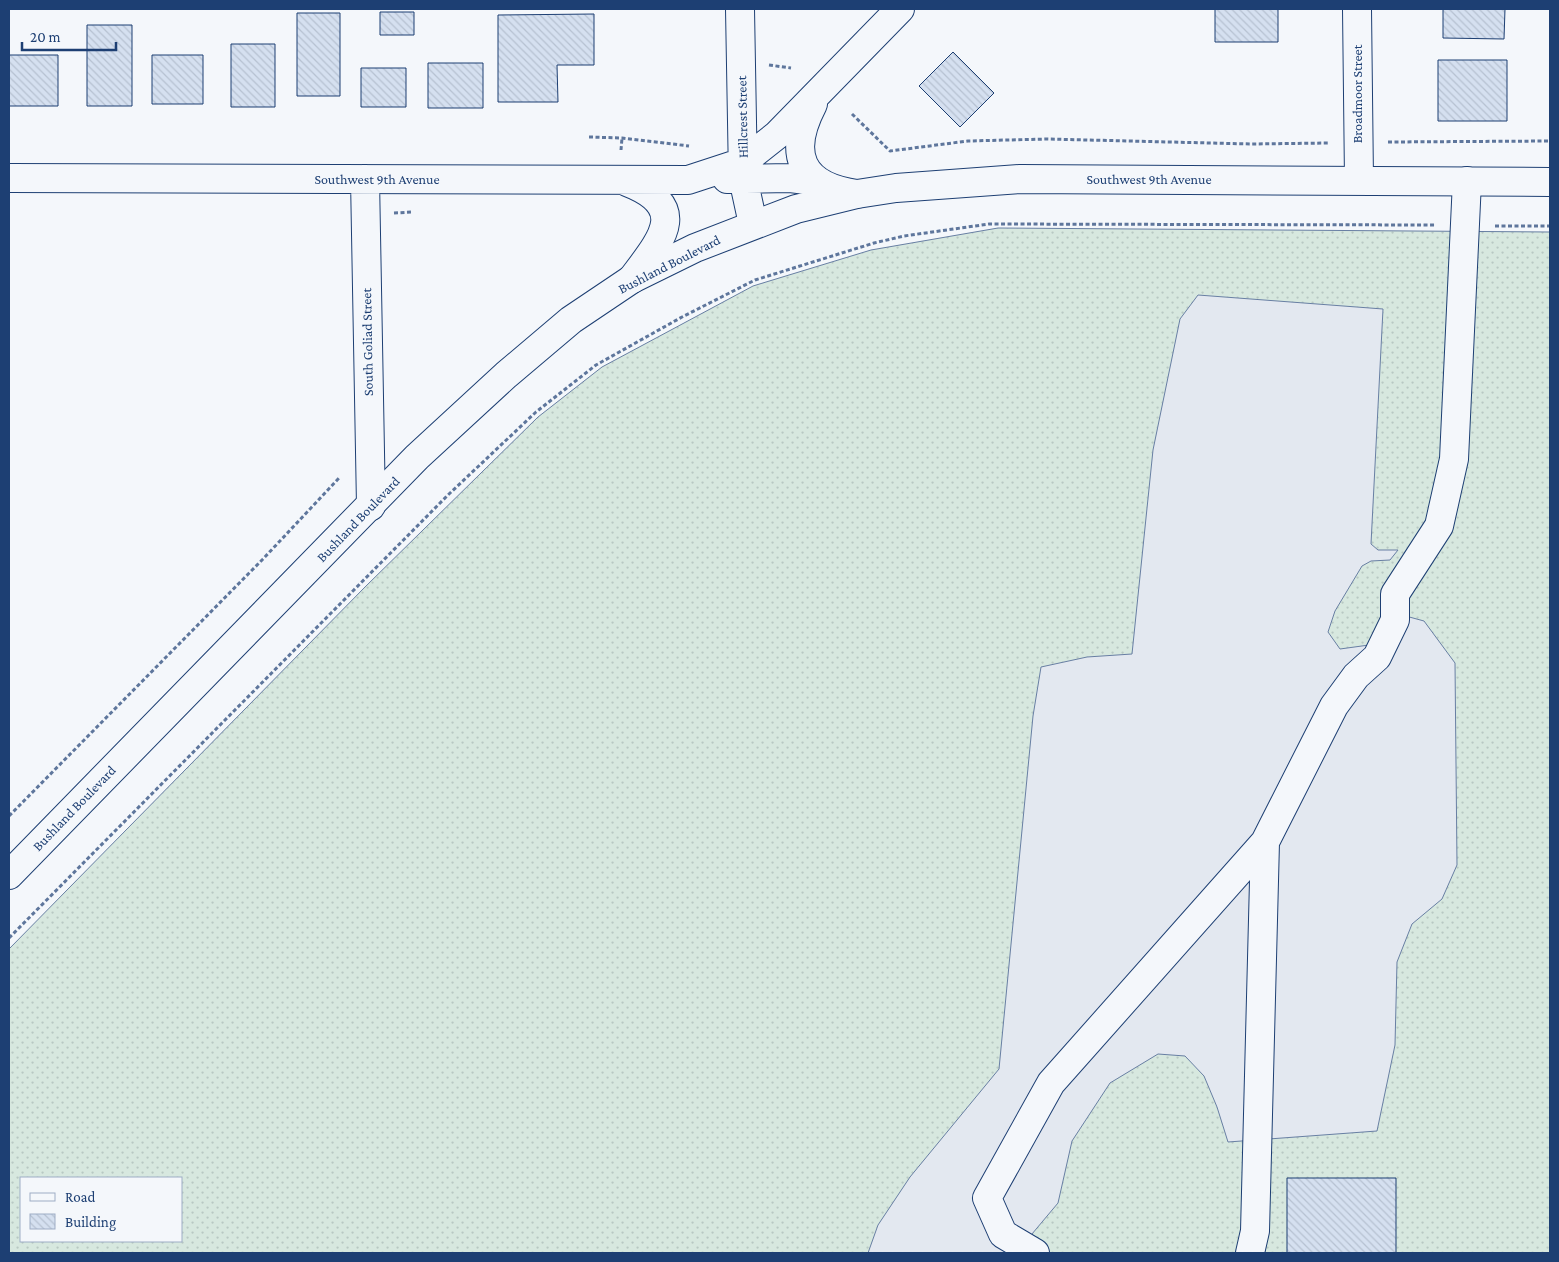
<svg xmlns="http://www.w3.org/2000/svg" width="1559" height="1262" viewBox="0 0 1559 1262" font-family="'Crimson Pro',serif">
<style>
.grass{fill:url(#grass-dots);stroke:#687fa3;fill-rule:evenodd}
.parking{fill:#e3e8f0;stroke:#687fa3}
.building{fill:url(#building-back-hatch);stroke:#1d3f73}
.lines{fill:none;stroke-linecap:round;stroke-linejoin:round}
.minor-casing{stroke:#1d3f73;stroke-width:30}
.major-casing{stroke:#1d3f73;stroke-width:30}
.path{stroke:#5e769c;stroke-width:3;stroke-dasharray:4 2.5;stroke-linecap:butt}
.minor{stroke:#f4f7fb;stroke-width:28}
.major{stroke:#f4f7fb;stroke-width:28}
.labels{text-anchor:middle;dominant-baseline:central;stroke-width:4;stroke-linejoin:round;paint-order:stroke}
.street-label{font-size:14px;fill:#1d3f73;stroke:#f4f7fb}
</style>
<defs>
<pattern id="grass-dots" width="8" height="8" patternUnits="userSpaceOnUse" patternTransform="scale(1.25)"><rect width="8" height="8" fill="#d7e8df"/><path d="M2 2h.1M6 6h.1" fill="none" stroke="#b8c8c3" stroke-width="1.8" stroke-linecap="round"/></pattern>
<pattern id="building-back-hatch" width="6" height="6" patternUnits="userSpaceOnUse" patternTransform="scale(1.25)"><rect width="6" height="6" fill="#d5e0f0"/><path d="M-1 5l2 2M0 0l6 6M5-1l2 2" fill="none" stroke="#b6c1d1"/></pattern>
</defs>
<rect width="100%" height="100%" fill="#f4f7fb"/>
<path class="grass" d="M998,228L1550,232V1253H9V949L365,587L538,417L602,367L753,286L871,250ZM21,1178H181V1241H21Z"/>
<path class="parking" d="M1198,295L1383,309L1371,544L1378,550H1398L1390,560L1371,561L1362,566L1335,611L1328,632L1340,649L1369,645L1402,615L1424,621L1455,663L1457,865L1442,899L1412,924L1397,962L1395,1045L1377,1131L1228,1142L1217,1107L1204,1076L1185,1056L1158,1054L1110,1083L1072,1141L1058,1203L1016,1253H868L878,1225L910,1177L999,1069L1033,716L1041,667L1087,657L1132,654L1153,450L1180,319Z"/>
<path class="building" d="M1215,9H1278V42H1215Z
M1443,9H1505L1504,39L1443,38Z
M380,12H414V35H380Z
M297,13H340V96H297Z
M594,14V65H557L558,102H498V15Z
M87,25H132V106H87Z
M231,44H275V107H231Z
M953,52L994,93L960,127L919,86Z
M9,55H58V106H9Z
M152,55H203V104H152Z
M1438,60H1507V121H1438Z
M428,63H483V108H428Z
M361,68H406V107H361Z
M1287,1178H1396V1253H1287Z"/>
<g class="lines">
<g class="minor-casing">
<path id="minor" d="M740,9L743,178L753,224
M1357,9L1359,180
M813,104C787,154 800,186 857,194
M9,178L688,180L743,162L777,135L900,9
M365,179L371,506
M727,179L790,178L815,181
M627,182C691,207 662,239 632,279
M1035,1253L1003,1234L987,1198L1051,1083L1265,842L1334,706L1356,676L1377,657L1395,620V594L1439,526L1454,459L1467,181
M1250,1253L1255,1231L1265,842"/>
</g>
<g class="major-casing">
<path id="major" d="M9,875L417,457L506,375L571,320L632,279L695,248L796,209L857,194L896,188L1020,179L1550,182"/>
</g>
<path class="path" d="M769,65L791,68
M852,114L890,151L968,141L1047,139L1251,144L1329,143
M589,137L622,138L689,146
M1388,142L1550,141
M621,150L622,138
M394,213L413,212
M1495,226H1550
M9,816L263,559L340,477
M9,938L449,494L536,412L596,365L682,317L755,280L874,243L904,236L989,224L1436,225"/>
<use href="#minor" class="minor"/>
<use href="#major" class="major"/>
</g>
<g class="labels">
<g class="street-label">
<text transform="translate(1357 94) rotate(-90)">Broadmoor Street</text>
<text transform="translate(742 117) rotate(-91)">Hillcrest Street</text>
<text x="377" y="179">Southwest 9th Avenue</text>
<text x="1149" y="179">Southwest 9th Avenue</text>
<text transform="translate(669 264) rotate(-27)">Bushland Boulevard</text>
<text transform="translate(367 342) rotate(-91)">South Goliad Street</text>
<text transform="translate(358 519) rotate(-46)">Bushland Boulevard</text>
<text transform="translate(74 808) rotate(-46)">Bushland Boulevard</text>
</g>
</g>
<rect width="1559" height="1262" fill="none" stroke="#1d3f73" stroke-width="20"/>
<rect x="20" y="1177" width="162" height="65" fill="#f4f7fb" stroke="#9eadc5"/>
<rect x="30" y="1193" width="25" height="8" fill="#f4f7fb" stroke="#9eadc5"/>
<text x="65" y="1202" font-size="15" fill="#1d3f73">Road</text>
<rect x="30" y="1214" width="25" height="15" fill="url(#building-back-hatch)" stroke="#9eadc5"/>
<text x="65" y="1227" font-size="15" fill="#1d3f73">Building</text>
<path d="M22 42v8h94v-8" fill="none" stroke="#1d3f73" stroke-width="2.5"/>
<text x="30" y="42" font-size="15" fill="#1d3f73" stroke="#f4f7fb" stroke-width="4" paint-order="stroke">20 m</text>
</svg>
